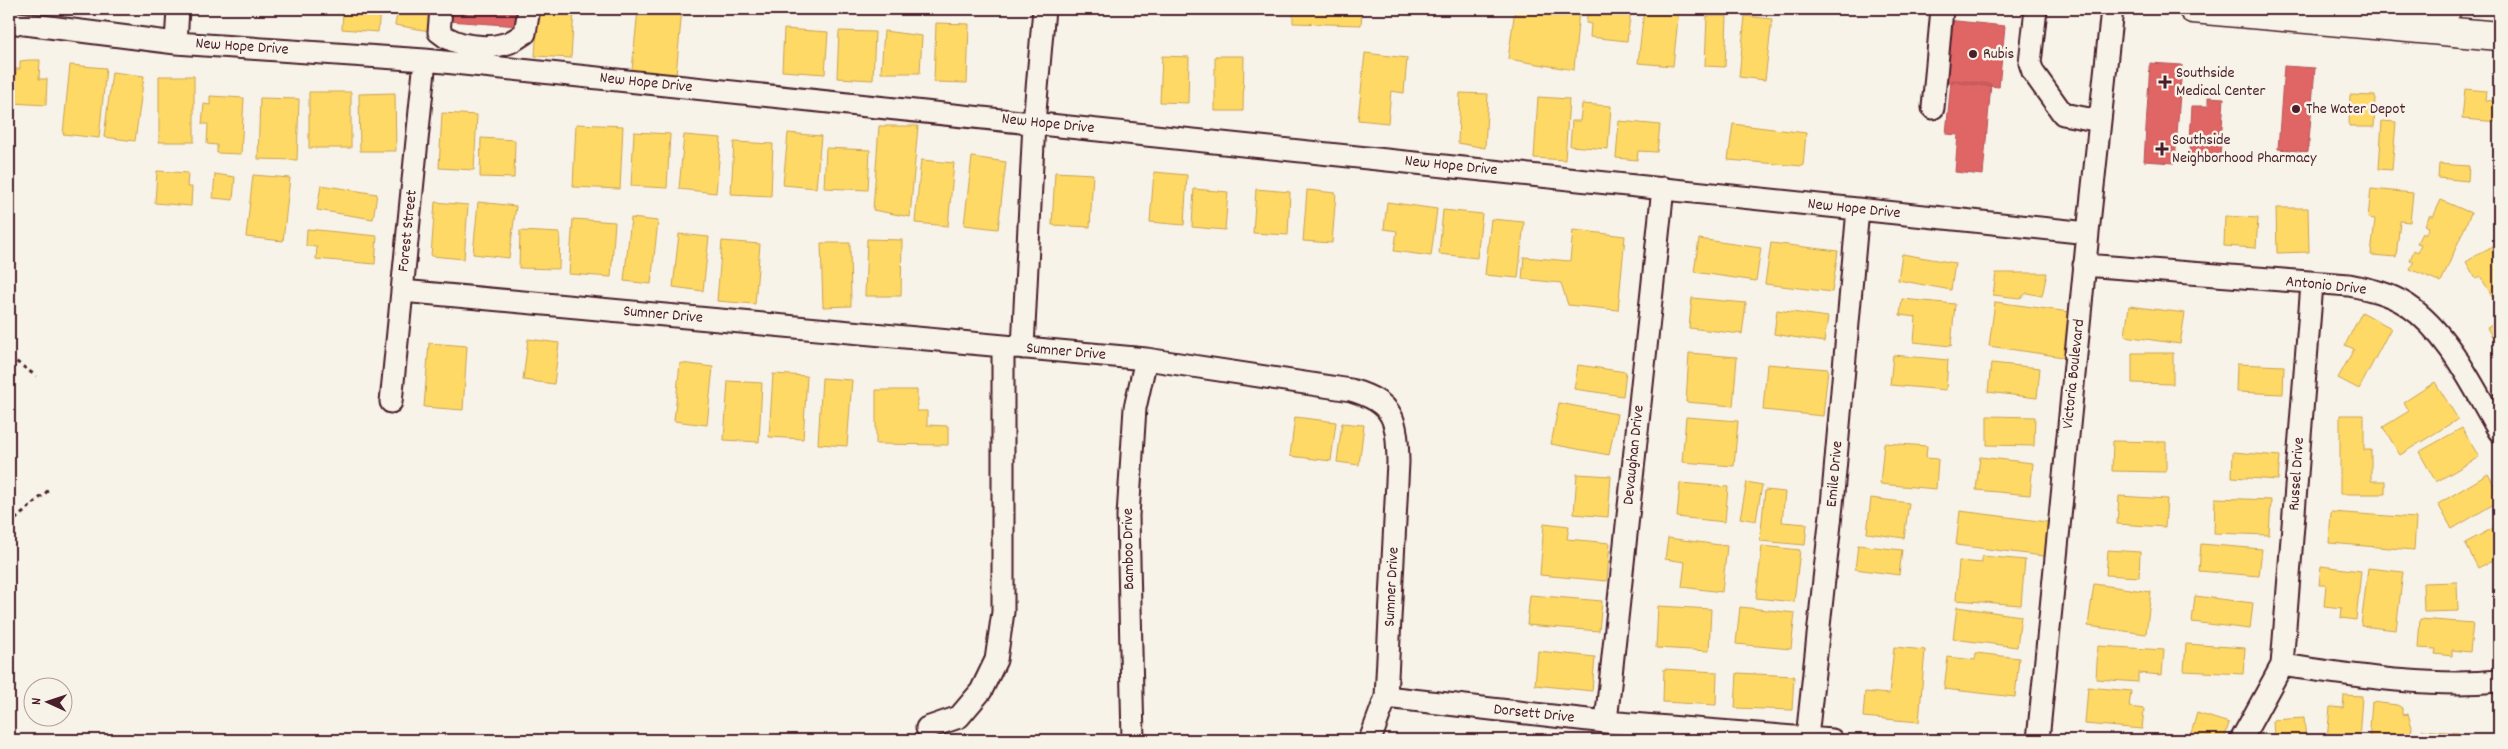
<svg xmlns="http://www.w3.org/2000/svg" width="2508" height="749" viewBox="0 0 2508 749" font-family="Dekko,sans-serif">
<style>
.homes{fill:#ffd966;stroke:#c9a154}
.shops{fill:#e06666;stroke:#b35154}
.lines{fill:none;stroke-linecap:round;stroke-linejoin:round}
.minor-casing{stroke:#4a1f2b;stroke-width:25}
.major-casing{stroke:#4a1f2b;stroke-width:31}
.path{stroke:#4a1f2b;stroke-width:3;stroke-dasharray:4 4;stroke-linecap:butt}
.minor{stroke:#f7f3e8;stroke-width:21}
.major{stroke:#f7f3e8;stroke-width:28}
.poi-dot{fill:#4a1f2b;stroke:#f7f3e8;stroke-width:2}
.labels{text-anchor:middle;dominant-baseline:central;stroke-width:5;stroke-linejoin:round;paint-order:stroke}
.street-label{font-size:16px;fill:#4a1f2b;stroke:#f7f3e8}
.poi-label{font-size:16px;fill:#4a1f2b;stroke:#f7f3e8;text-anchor:start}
</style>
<rect width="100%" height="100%" fill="#f7f3e8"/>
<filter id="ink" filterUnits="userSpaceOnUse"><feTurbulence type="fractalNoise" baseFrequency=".02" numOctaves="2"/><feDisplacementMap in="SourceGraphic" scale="10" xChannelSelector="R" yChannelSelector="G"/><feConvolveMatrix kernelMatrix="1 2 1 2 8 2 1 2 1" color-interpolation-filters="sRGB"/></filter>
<g filter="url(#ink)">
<path class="homes" d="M343,9H380L378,32L342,29Z
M398,9H433L429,31L395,25Z
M538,9H574L571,58L535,56Z
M638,9H682L676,75L632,70Z
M1173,9H1202L1201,11H1173Z
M1231,9H1255V13L1231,10Z
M1293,9H1362L1361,25L1293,23Z
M1515,9H1579L1574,70L1508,59Z
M1588,9H1631L1627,41L1590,37L1591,24L1586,23Z
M1644,9H1679L1673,66L1638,63Z
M1707,16H1727L1725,67L1705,66Z
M1745,16L1772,19L1765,80L1739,77Z
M936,23L969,24L967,83L934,82Z
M784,29L828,32L825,74L782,71Z
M839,31L875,32L873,80L837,78Z
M884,31L922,36L920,73H881Z
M1365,53L1407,58L1404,93L1391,91L1388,123L1358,120Z
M1162,56L1189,57L1188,103L1160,102Z
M1215,56H1244L1243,111H1215Z
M29,60H40L39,79H47L46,105L12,103L13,78H15L16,69H20V61Z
M70,65L106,68L99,138L63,134Z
M112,72L144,76L135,141L104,137Z
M159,76H194V142H159Z
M2465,89L2486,91L2485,100L2499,102V122L2462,119Z
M309,92H351V148H309Z
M395,93L396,151H360L359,94Z
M1460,93L1488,94L1485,148L1458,143Z
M2350,95L2375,96L2374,127H2349Z
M210,96L244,98L241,154L217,153V145L207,144L208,124H202L204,104L210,105Z
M1538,97L1569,99L1565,160L1534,158Z
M260,98L299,99L297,160L258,159Z
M1582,104L1611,106L1608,149L1570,146L1572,121H1580Z
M442,113L477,115L474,170L439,168Z
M1619,121L1660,125L1657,152L1638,151L1637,160L1616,158Z
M2382,121L2396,122L2392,170L2379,169Z
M576,124L623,126L620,189L573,187Z
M1733,124L1806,133L1803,166L1728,160Z
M879,126H918L910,217L873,210Z
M634,132L670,134L667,188L631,186Z
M788,133L821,136L816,188L783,185Z
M684,135L721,138L716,193L679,189Z
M481,138L515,140L514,178L480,177Z
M734,142L773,144L771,196L731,194Z
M826,148L870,150L868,190L824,188Z
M972,157L1006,162L998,229L964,225Z
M921,160L954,163L948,226L915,223Z
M2439,164L2469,166L2468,181L2438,178Z
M157,171L188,173L187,187H192L191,206L155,203Z
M1055,172L1093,174L1090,227L1052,225Z
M1154,172L1187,175L1184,225L1150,222Z
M215,174L235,177L233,200L213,198Z
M253,175L290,178L283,241L246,237Z
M321,185L377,194L373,219L317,210Z
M1194,189L1228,192L1225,230L1192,227Z
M1256,189L1290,192L1288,235L1253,233Z
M2371,189L2413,193L2410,222L2400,221L2396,257L2371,255L2375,219L2368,218Z
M1307,190L1336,193L1332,243L1303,241Z
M2441,200L2471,213L2441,282L2410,269L2414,261L2410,260L2414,250L2418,252L2421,245L2417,243L2422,233L2425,235L2429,227L2425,225L2430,215L2433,217Z
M435,202L468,205L464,259L431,256Z
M478,202L516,206L509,258L473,254Z
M1387,202L1437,209L1431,256L1394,251L1397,231L1384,229Z
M2276,208H2308L2309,252L2277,253Z
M1443,210L1482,214L1477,258L1439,254Z
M2225,216L2258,218L2256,248L2224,246Z
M631,218L658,221L651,284L624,281Z
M573,219L615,222L611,277L569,274Z
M1491,219L1524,222L1518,278L1485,275Z
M307,229L377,236L375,264L316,259L317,247L306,246Z
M1573,230L1625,236L1618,310L1568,305L1561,283L1522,279L1524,257L1570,261Z
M520,231L560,233L559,269L519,268Z
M679,234L709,237L703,291L673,287Z
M867,239L902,240L901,296H865Z
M1699,239L1761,248L1756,281L1694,272Z
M722,241L760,244L755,304L717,301Z
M821,243H850L851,306L823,307Z
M1771,243L1838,251L1832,292L1765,284Z
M2495,244L2499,250V307L2480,276L2476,279L2466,262Z
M1902,254L1955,263L1951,290L1898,280Z
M1996,273H2047L2042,296L2027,293L2020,298L1993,295Z
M1692,298L1746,303L1742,334L1689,328Z
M1902,299L1955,304L1951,346L1914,342L1916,317L1900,315Z
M1995,302L2070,312L2063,357L1989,346Z
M2129,306L2185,313L2180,344L2125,336Z
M1777,310L1828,317L1824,342L1774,334Z
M2362,312L2391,328L2359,389L2338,378L2354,349L2345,345Z
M2499,321V348L2487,328Z
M528,339L559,343L554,384L523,380Z
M429,343L467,346L463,410L424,407Z
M1689,353L1737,357L1733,406L1686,402Z
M2132,353H2173V384L2132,383Z
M1893,355L1948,360L1946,390L1890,385Z
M680,363L713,367L707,425L674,421Z
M1991,363L2040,368L2037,398L1988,392Z
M1767,364L1828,369L1823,416L1763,410Z
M2237,364L2284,366L2283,394L2236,392Z
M1578,365L1626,372L1623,396L1574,389Z
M773,374L807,376L803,439L769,437Z
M822,378L852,380L847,446L818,444Z
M728,381L762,383L759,442L724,440Z
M2435,382L2458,419L2400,455L2383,427L2409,411L2404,402Z
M876,390H917V411H927V425L948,426V445L876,444Z
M1559,403L1617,414L1609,455L1551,444Z
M2340,415H2364V450H2371V481H2385V494H2340Z
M1987,416L2035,417L2034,446L1987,445Z
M1295,417L1336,422L1331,461L1290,456Z
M1686,417L1738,421L1734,466L1682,462Z
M1342,423L1364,425L1359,465L1337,462Z
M2462,428L2479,457L2436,482L2419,452Z
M2113,441L2166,442V472L2112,471Z
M1884,443L1927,446L1926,458L1938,459L1936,489L1880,484Z
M2233,452L2280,456L2278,480L2232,477Z
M1980,457L2033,463L2030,495L1976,490Z
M1577,474L1611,476L1608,517L1574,514Z
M2488,474L2499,494V501L2452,529L2438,504Z
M1747,482L1762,485L1756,521L1740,518Z
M1680,483L1728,487L1725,522L1677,517Z
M1765,490L1785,492L1782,522L1807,524L1805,545L1760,541Z
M2119,496L2167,499L2165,527L2117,524Z
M1871,498L1909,503L1904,538L1867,533Z
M2215,498L2271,500L2269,535L2214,533Z
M1960,511L2055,523L2051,557L1956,545Z
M2331,512L2416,518L2414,550L2329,543Z
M1544,523L1569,526L1567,539L1610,543L1607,581L1540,575Z
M2499,525V557L2478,568L2465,543Z
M1668,538L1727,546L1722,592L1682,587L1685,562L1665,559Z
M2201,544L2262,549L2259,576L2199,571Z
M1858,545L1902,550L1899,575L1855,569Z
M1762,546L1800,550L1794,602L1756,598Z
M2108,550L2140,552L2139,577L2106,575Z
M1982,556L2025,560L2021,605L1956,600L1959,561L1982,563Z
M2321,566L2361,571L2356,620L2341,618L2342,608L2324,606L2326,585H2319Z
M2368,568L2403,572L2396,630L2361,626Z
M2457,582L2458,611L2424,612L2423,583Z
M2094,584L2151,592L2146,634L2088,626Z
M1530,595L1602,601L1599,631L1527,625Z
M2195,596L2253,603L2250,629L2192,622Z
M1658,606L1711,609L1709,651L1656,648Z
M1740,607L1795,613L1791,649L1736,644Z
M1957,607L2021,616L2017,647L1953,639Z
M2420,619L2473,623L2470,652L2452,650V656L2435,654L2436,649L2418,648Z
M2186,644L2245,648L2243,674L2184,671Z
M2098,646L2164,650L2162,675L2138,673V682L2096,679Z
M1894,647L1925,650L1919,722L1863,717L1865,692L1889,694Z
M1538,651L1595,657L1592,691L1535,685Z
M1976,653L2019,658L2015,697L1944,689L1948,657L1975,660Z
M1664,669L1717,672L1716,705L1663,702Z
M1737,673L1794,676L1792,710L1735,708Z
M2088,687L2131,691L2129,707L2144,709L2142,729L2085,724Z
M2344,695L2362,696L2359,740H2327L2330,707L2343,708Z
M2372,702L2397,705L2402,708V715L2408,714L2412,727L2410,740H2369Z
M2197,713L2229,723L2224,740H2189Z
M2304,718L2306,740H2274L2273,720Z
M2422,730L2459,733V740H2421Z"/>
<path class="shops" d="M449,9H521L520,26L448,21Z
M1947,20L2005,26L1999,87L1941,81Z
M2150,63L2182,65L2175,163L2144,161Z
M2284,66L2315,68L2308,152L2278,149Z
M1951,80L1991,84L1983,175L1955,172L1958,135L1946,134Z
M2208,97L2224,98L2220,157L2189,156L2192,106H2208Z"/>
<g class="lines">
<g class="minor-casing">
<path id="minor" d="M441,9L439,32C456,47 487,50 508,43C514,41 520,36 525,33L529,9
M2036,9L2030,63L2033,72L2063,114L2100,121
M9,22L176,43L425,60L2088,233
M176,43L178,9
M1933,108L1942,9
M2084,265L2349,285C2369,289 2389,293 2407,305C2449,333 2474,389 2499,431
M2312,284L2282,665C2353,675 2427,688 2499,681
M402,291L1146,359L1351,390C1395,403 1397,420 1398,462L1386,697L1370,740
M1023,348L1034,123L1044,9
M391,402L425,60
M1386,697L1606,722L1832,740
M1606,722L1663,188
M927,728L959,717L981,691L996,660L1003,612V346
M1807,738L1832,505L1858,209
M1133,740L1128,516L1135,408L1146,359
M2038,740L2088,233L2112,9
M2241,740L2282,665"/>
</g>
<g class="major-casing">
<path id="major" d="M2193,9L2499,36
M2419,29L2447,9"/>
</g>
<path class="path" d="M9,360H14L36,376
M9,525L50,489"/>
<use href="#minor" class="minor"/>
<use href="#major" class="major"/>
</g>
</g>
<g class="poi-dot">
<circle cx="1973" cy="54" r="5"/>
<path d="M2162.5 74.5h5v5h5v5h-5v5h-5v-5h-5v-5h5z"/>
<circle cx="2296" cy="109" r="5"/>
<path d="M2159.5 141.5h5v5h5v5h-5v5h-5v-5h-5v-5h5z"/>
</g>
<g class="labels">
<g class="street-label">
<text transform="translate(242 47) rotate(4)">New Hope Drive</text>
<text transform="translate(646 83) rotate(6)">New Hope Drive</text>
<text transform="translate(1048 124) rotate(6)">New Hope Drive</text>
<text transform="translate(1451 166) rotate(6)">New Hope Drive</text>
<text transform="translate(1854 209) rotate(6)">New Hope Drive</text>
<text transform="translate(408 231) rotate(-84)">Forest Street</text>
<text transform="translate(2326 286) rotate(6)">Antonio Drive</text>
<text transform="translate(663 315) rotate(5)">Sumner Drive</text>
<text transform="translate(1066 352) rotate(5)">Sumner Drive</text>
<text transform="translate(2074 374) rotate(-84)">Victoria Boulevard</text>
<text transform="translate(1634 455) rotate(-84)">Devaughan Drive</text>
<text transform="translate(1835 474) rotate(-85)">Emile Drive</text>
<text transform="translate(2297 474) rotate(-86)">Russel Drive</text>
<text transform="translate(1129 549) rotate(-91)">Bamboo Drive</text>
<text transform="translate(1392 587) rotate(-87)">Sumner Drive</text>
<text transform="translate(1534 714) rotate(6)">Dorsett Drive</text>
</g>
<g class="poi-label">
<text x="1983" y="54">Rubis</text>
<text x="2176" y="73">Southside<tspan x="2176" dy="18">Medical Center</tspan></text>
<text x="2306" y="109">The Water Depot</text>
<text x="2172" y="140">Southside<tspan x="2172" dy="18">Neighborhood Pharmacy</tspan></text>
</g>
</g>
<rect width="2508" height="749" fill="none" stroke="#f7f3e8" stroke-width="30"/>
<rect x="15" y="15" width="2478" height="719" fill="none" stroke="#4a1f2b" stroke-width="2" filter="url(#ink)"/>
<g transform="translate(48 702) rotate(273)"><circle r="24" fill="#f7f3e8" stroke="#b29e9c"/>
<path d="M0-4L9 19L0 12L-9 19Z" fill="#4a1f2b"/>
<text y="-8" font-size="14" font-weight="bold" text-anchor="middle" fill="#4a1f2b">N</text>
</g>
</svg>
